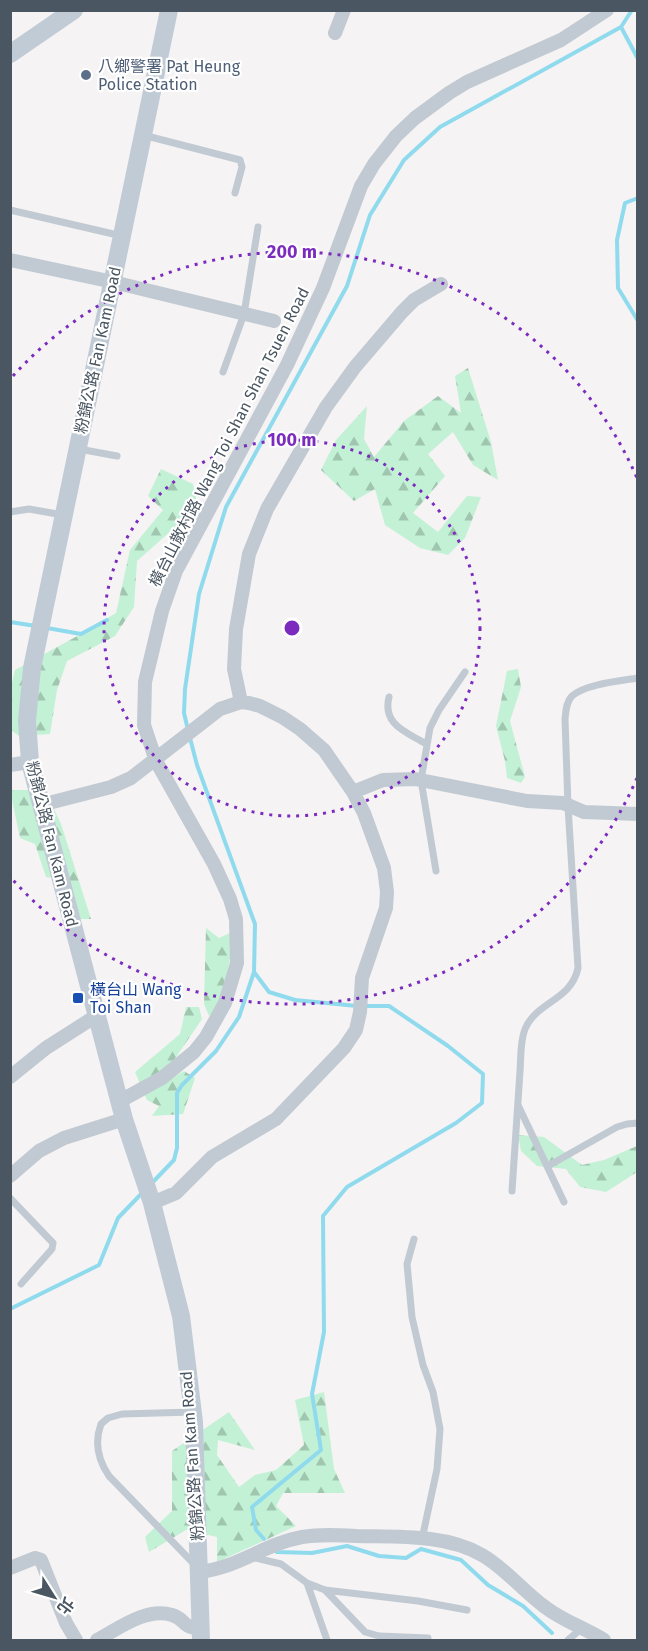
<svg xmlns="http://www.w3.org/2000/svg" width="648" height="1651" viewBox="0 0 648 1651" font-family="'Fira Sans','Noto Sans TC',sans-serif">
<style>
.forest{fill:url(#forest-firs)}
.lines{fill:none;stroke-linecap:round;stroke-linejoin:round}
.stream{stroke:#90daee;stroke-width:4}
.lane{stroke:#c1cad2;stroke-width:7}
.street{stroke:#c1cad2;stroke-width:14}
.secondary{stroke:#c1cbd6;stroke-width:18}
.ring{fill:none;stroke:#7b2cbf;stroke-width:3;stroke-dasharray:3 6}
.service-dot{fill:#5c6f8a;stroke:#fff;stroke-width:2}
.transit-dot{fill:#1a4fb4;stroke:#fff;stroke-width:2}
.labels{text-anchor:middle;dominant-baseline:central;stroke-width:4.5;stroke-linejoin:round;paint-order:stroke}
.service-label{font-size:16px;fill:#4e5e75;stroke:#fff;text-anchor:start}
.street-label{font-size:16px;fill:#4a5661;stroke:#fff}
.transit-label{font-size:16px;fill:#164399;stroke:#fff;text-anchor:start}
.centre{fill:#7b2cbf;stroke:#fff;stroke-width:3}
.ring-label{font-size:18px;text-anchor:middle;font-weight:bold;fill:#7b2cbf;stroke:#fff;stroke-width:4.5;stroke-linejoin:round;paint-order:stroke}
</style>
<defs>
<pattern id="forest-firs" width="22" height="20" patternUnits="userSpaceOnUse" patternTransform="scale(1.5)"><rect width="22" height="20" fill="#c3f1d5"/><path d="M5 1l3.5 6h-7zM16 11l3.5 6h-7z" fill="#a0c6b0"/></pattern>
</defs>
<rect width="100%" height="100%" fill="#f5f3f3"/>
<path class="forest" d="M468,368L491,442L498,480L473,465L453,432L428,454L445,476L413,513L438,532L467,496L481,497L465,538L448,555L420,548L385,525L375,489L354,501L321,470L336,440L367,406L364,439L374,457L404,421L438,396L461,413L455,376Z
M161,469L193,484L198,507L137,561L134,607L115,636L67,661L57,690L50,734L19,736L11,730V687L15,670L81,634L116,613L130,550L163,510L148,496Z
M518,669L521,687L510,721L525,777L521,783L507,778L505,761L496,726L507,671Z
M10,790H45L61,824L91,919H80L70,881L46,877L35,844L20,838Z
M206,928L219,938L232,932L230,958L222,1001L209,1016L204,1004Z
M186,1007H199L202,1019L174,1060L169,1080L184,1071L195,1078L183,1114L152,1116L159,1106L147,1100L135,1072L180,1034Z
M518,1135L544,1137L582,1165L604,1160L637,1146V1172L606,1192L580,1187L566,1169L537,1166L521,1151Z
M324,1392L334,1469L345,1493H283L276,1506L296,1526L217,1562V1537L186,1530L149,1552L145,1537L172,1511V1451L229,1412L255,1450L218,1440L217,1455L239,1487L255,1475L276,1470L304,1445L295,1400Z"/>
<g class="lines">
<path class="stream" d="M621,27L638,59
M638,198L625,203L617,240L618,288L638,321
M10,622L36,626
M47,628L81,634L107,620
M188,730L184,713L185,689L199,594L226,507L347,286L370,215L404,160L440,127L621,27L632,10
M254,972L269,992L295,1000L357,1006
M152,1183L174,1160L177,1148V1093L182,1085L216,1051L239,1017L254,972L255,924L197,765L190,738
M10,1309L99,1265L118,1218L143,1192
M264,1539L256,1530L252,1507L321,1450L312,1394L324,1332L323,1216L347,1187L456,1123L482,1103L483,1074L448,1046L389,1006H364
M274,1549L277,1552L312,1553L347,1546L379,1556L406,1558L421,1549L461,1560L488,1585L523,1606L552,1633"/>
<path class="lane" d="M143,135L240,160L242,167L235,193
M10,210L122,236
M223,372L244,314L258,227
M79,449L117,456
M10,512L29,509L63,515
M389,697C382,725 407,732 426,744
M436,871L421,780L430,728L439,710L465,672
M518,1105L564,1202
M548,1166L617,1127L627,1124L638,1123
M512,1191C515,1151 517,1111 520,1071C521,1058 520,1041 525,1029C537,1001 571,1001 578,968L568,806L565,719C566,711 566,702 572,696C585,684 620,681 638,678
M10,1198L53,1243L52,1249L21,1284
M414,1239L407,1264L412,1317L423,1365L433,1392L440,1429L437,1469L422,1539
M193,1412L122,1414L108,1418L101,1424C94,1443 98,1460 109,1476L195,1565
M251,1557L281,1564L307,1583L325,1590L418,1601L467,1610
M307,1583L327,1640
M325,1590L365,1632L379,1636L428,1638
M568,1640L582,1628"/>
<path class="street" d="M335,33L344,10
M10,260L113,282L274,321
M241,702L234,669L236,629L249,554L267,509L326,407L355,367L402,312L414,300L441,284
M10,765L30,762
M353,792L383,780L415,779L527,801L563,803L584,812L638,814
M41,805L111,787L131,778L220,709L241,702L249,703L260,706L282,717L300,729L324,750L353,792L364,813L384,868L387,892L386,908L362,978L360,1012L356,1030L344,1048L276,1119L212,1157L176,1193L152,1203
M10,1077L46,1048L96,1016
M120,1101L162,1078L194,1052L206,1037L225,1003L237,963L236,919L230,899L214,864L156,761L144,725L145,682L162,611L176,571L287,365L323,288L361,186L374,164L396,136L415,118L449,93L467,82L561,40L607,10
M10,1176L39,1151L64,1138L124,1119
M10,1568L35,1558L41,1560L66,1623L76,1640
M199,1572C238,1568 264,1544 302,1537C320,1534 338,1535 357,1536C397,1537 446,1534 482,1555C505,1568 523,1591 545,1607C563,1621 585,1628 604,1640
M97,1640C118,1629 146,1607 172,1615C186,1619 180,1627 201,1629"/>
<path class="secondary" d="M169,10L32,668L27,721L30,762L124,1119L152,1203L181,1316L194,1422L201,1640
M10,54L74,10"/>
</g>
<g class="ring">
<circle cx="292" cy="628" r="188"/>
<path d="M637 778A376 376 0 0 1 13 880M13 376A376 376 0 0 1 637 478"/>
</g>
<circle class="service-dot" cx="86" cy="75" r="6"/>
<rect class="transit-dot" x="72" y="992" width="12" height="12" rx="3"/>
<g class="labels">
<g class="service-label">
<text x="98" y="66">八鄉警署 Pat Heung<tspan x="98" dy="18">Police Station</tspan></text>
</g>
<g class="street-label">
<text transform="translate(98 350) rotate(-78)">粉錦公路 Fan Kam Road</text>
<text transform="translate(229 437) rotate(-63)">橫台山散村路 Wang Toi Shan Shan Tsuen Road</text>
<text transform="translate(52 844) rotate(76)">粉錦公路 Fan Kam Road</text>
<text transform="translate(192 1456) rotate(-94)">粉錦公路 Fan Kam Road</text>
</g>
<g class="transit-label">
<text x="90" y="989">橫台山 Wang<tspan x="90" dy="18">Toi Shan</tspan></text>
</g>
</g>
<circle cx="292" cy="628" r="9" class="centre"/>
<g class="ring-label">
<text x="292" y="258">200 m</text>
<text x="292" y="446">100 m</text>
</g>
<rect width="648" height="1651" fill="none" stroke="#4a5661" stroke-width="24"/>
<g transform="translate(54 1597) rotate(127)" stroke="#ffffff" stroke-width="4.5" paint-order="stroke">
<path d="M0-4.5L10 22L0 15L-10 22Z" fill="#4a5661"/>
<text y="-9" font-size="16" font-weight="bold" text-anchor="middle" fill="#4a5661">北</text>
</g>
</svg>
